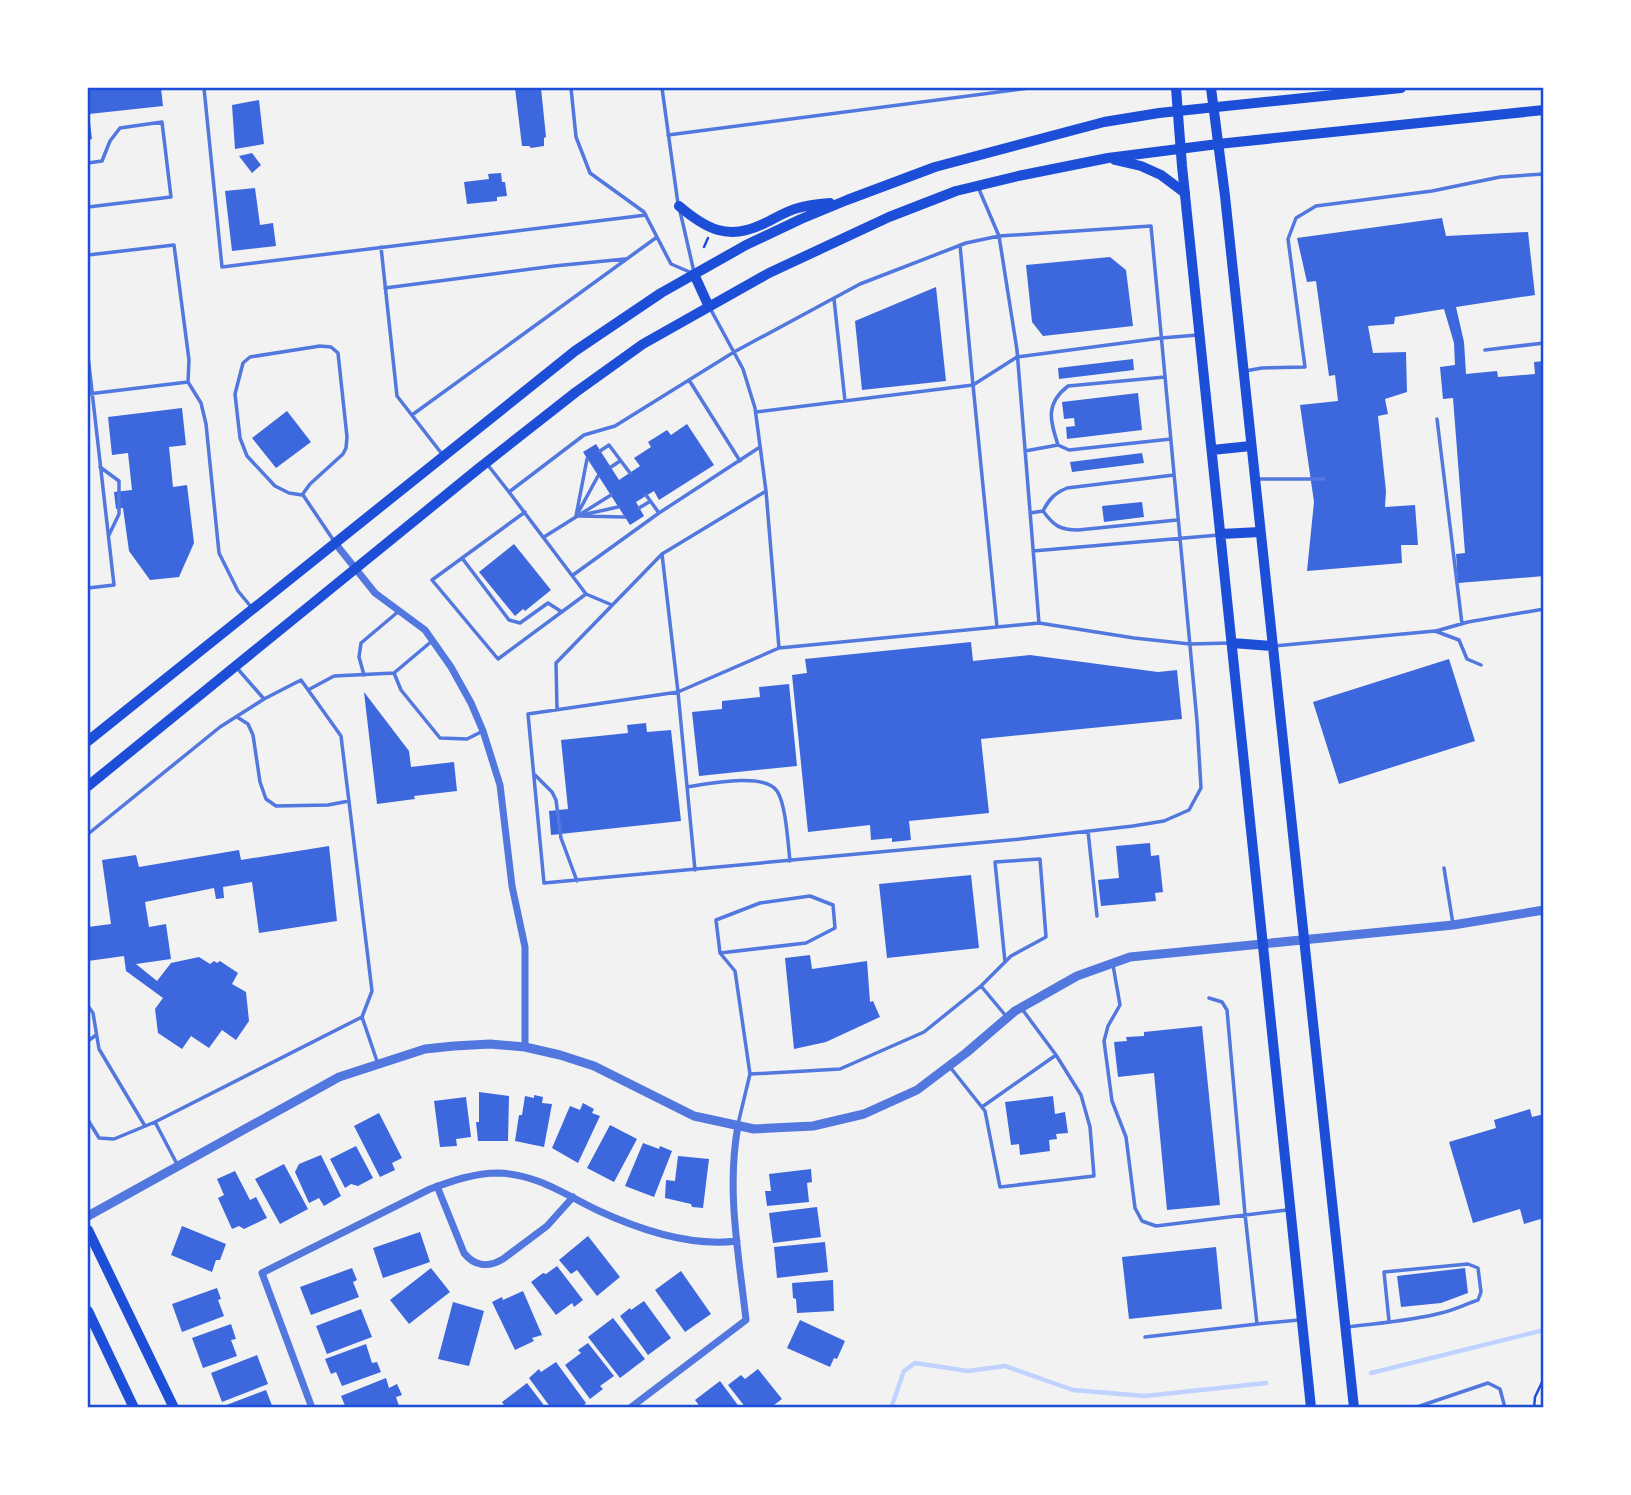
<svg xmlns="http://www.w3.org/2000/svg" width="1631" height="1495" viewBox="0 0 1631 1495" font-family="'Libre Baskerville',serif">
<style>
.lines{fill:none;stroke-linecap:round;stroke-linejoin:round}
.stream{stroke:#bfd3fe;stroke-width:4.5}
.building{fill:#3d67dc}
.path{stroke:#1d4ed8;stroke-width:2.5}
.service{stroke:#5277de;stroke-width:3.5}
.minor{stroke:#5277de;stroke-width:7}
.tertiary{stroke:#5277de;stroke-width:9}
.secondary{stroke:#1d4ed8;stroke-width:10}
.primary{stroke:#1d4ed8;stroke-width:10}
.neatline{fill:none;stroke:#1d4ed8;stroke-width:2.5}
</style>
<rect width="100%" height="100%" fill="#f2f2f2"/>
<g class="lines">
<path class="stream" d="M1371,1373L1544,1330
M891,1408L904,1371L915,1363L968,1371L1005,1366L1073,1390L1145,1396L1266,1383"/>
</g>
<path class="building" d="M88,88H161L163,106L89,114L92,139L88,140Z
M515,88H541L546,137L544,138V146L531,148L529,146H522Z
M259,100L264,144L235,149L232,105Z
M252,153L261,165L252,173L239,156Z
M501,173L502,182H505L507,196L497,197V201L467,204L464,182L489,179L488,174Z
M255,188L260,225L273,223L276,246L232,251L225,191Z
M1442,218L1446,236L1528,232L1535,295L1456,307L1464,342L1466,374L1497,371L1498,377L1535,374L1534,362L1544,361V576L1458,583L1456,554L1465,553L1453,398L1443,399L1440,367L1455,365L1454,343L1444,309L1395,317L1394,324L1368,326L1373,353L1406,352L1407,392L1385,399L1388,414L1378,416L1386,491L1385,507L1415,505L1418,545H1401L1402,563L1307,571L1314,502L1300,405L1338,401L1335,375L1329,376L1316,281L1307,282L1297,238Z
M1110,257L1126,270L1133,326L1043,336L1032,322L1026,265Z
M936,287L946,381L862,390L855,321Z
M1133,359L1134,370L1059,379L1058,368Z
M1138,393L1142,430L1067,439L1066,427L1075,426L1074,418L1064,419L1062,402Z
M182,408L186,445L169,447L173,487L187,485L194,543L179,577L150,580L129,551L123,508L116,509L114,492L132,490L128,453L112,455L108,417Z
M287,411L311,442L276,468L252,438Z
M687,424L714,465L659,500L654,491L636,502L644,516L630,525L583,452L596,444L619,480L640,466L634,458L651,447L648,442L667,430L671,435Z
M1142,453L1144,463L1072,472L1070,462Z
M1142,502L1144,517L1104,522L1102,506Z
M514,544L551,590L525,611L523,609L515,616L479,572Z
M971,642L973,661L1030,655L1158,672L1177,670L1182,719L981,739L989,813L909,821L911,840L892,842V838L871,840L870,825L808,832L792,675L807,673L805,659Z
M1449,659L1475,741L1339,784L1313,702Z
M789,684L797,766L699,776L692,712L722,709V701L760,697L759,687Z
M364,692L409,751L411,767L454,762L457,791L414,796L415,799L377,804Z
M646,723L647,732L671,730L681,821L551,835L549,811L568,809L561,740L628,733L627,725Z
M1150,843L1151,856L1159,855L1163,892L1155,893L1156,901L1101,906L1098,880L1119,878L1116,846Z
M329,846L337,921L259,933L252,882L223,887L224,898L216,899L214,888L145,902L149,927L166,924L171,959L136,964L157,981L171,963L199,957L210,964L214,961L217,963L220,961L238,973L232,984L246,992L249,1021L236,1040L222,1030L209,1048L191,1036L182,1049L158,1033L155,1009L163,998L126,971L124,956L88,961V927L111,924L102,860L136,855L139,867L239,850L241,860Z
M971,875L979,948L887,958L879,884Z
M810,955L812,969L867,961L870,1002L873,1001L880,1017L826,1042L794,1049L785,958Z
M1202,1026L1220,1205L1167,1210L1154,1073L1118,1077L1114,1042L1127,1041L1126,1037L1144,1036V1032Z
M479,1092L509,1096L508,1141H478L476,1122H479Z
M534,1095L543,1097L542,1103L552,1104L544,1147L515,1141L519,1115H522L525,1096L534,1098Z
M1053,1096L1055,1114L1065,1112L1068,1133L1056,1134L1057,1139L1049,1140L1050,1151L1020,1155L1019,1144L1011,1145L1005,1102Z
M466,1097L471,1137L456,1139L457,1146L440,1147L434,1101Z
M583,1103L594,1109L592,1113L600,1116L578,1163L552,1148L570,1106L580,1110Z
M1530,1109L1532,1117L1544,1114V1218L1524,1224L1520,1209L1473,1223L1449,1142L1496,1128L1494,1120Z
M379,1113L402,1158L392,1163L395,1170L380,1177L354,1126Z
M610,1125L637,1139L614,1182L587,1168Z
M643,1143L659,1149L660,1146L672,1151L654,1197L625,1186Z
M356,1146L373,1178L358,1186L351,1184L345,1188L330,1159Z
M321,1155L341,1196L324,1206L319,1198L309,1203L295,1172L299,1164Z
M678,1156L709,1159L703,1208L692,1207L691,1204L665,1198L666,1180L675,1181Z
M284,1164L308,1209L280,1224L255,1179Z
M811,1169L812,1182L807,1183L809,1202L767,1206L765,1191H771L769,1174Z
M235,1171L250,1200L256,1197L267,1218L244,1229L239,1226L232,1229L218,1198L224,1195L217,1179Z
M817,1207L821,1237L773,1243L769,1213Z
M182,1226L226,1244L220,1260H216L212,1272L171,1255Z
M420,1232L430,1262L383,1278L373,1248Z
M588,1236L620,1277L597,1296L577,1270L571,1274L559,1260Z
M825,1242L828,1272L777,1278L774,1247Z
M1216,1247L1222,1309L1129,1319L1122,1257Z
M557,1266L583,1300L574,1307L572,1303L556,1315L531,1282L543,1273L546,1274Z
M352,1268L357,1280L353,1282L359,1297L311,1315L300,1287Z
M431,1268L450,1292L409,1324L390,1300Z
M1465,1268L1468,1293L1441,1303L1401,1307L1397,1276Z
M681,1271L711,1314L685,1332L655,1290Z
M833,1280L834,1311L797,1313L796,1299L793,1298L792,1283Z
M217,1288L221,1299L218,1300L224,1316L182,1332L172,1304Z
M523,1291L542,1335L532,1338L534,1341L515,1350L492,1302L502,1297L503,1300Z
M644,1301L671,1338L648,1355L620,1316L630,1308L631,1310Z
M453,1302L484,1311L469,1366L438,1359Z
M361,1309L372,1337L327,1354L316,1326Z
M613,1318L645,1359L620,1378L588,1337Z
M800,1320L845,1341L837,1359L834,1358L830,1367L787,1348Z
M231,1324L236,1339L231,1340L237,1356L203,1368L192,1338Z
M588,1343L614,1376L600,1386L603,1389L590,1399L565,1365L581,1353L578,1350Z
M366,1344L372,1363L377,1362L381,1372L342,1386L336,1372L331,1374L325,1359Z
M257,1355L268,1384L222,1402L211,1373Z
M556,1362L586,1403L581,1408H551L529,1378L539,1369L541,1372Z
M758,1369L782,1399L770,1408H746L728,1385L741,1375L745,1379Z
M386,1378L389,1388L397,1384L402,1395L396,1397L399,1406L396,1408H346L341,1396Z
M720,1381L740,1408H701L695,1400Z
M527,1383L546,1408H506L502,1402Z
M266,1390L273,1408H221V1407Z"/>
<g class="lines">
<path class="path" d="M704,247L708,238
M1534,1408L1535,1397L1544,1378"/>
<path class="service" d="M204,88L222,267L646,215
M571,88L576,137L590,173L644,212L671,264L692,273
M662,88L678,204
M668,135L1029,88
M88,163L102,161L110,141L120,128L162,122L171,197L88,207
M680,211L694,272
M381,247L397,396L442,454
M88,255L174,245L189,360L188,382
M385,288L554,266L625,259
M834,299L845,401
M711,310L743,369L755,408L766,491L662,554L678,692L528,714L544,883L1020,839L1133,826L1164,821L1189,810L1201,788L1197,721L1151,226L999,236L978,187
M320,346L331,347L338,353L347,437L346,448L343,454L310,484L302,495L289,493L275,486L247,456L240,438L235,394L243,363L250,357Z
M1485,350L1544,343
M88,356L114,585L88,588
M1245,371L1262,368L1305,367L1288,239L1296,218L1316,206L1432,191L1500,177L1544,174
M1165,377L1068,386C1045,404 1050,420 1058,445L1069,450L1171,439
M689,380L740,461
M88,394L188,382L201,403L206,424L219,553L238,591L252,608
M756,412L973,385L960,245
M412,415L657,237
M1437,419L1462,624
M600,451L609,445L630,473
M1025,451L1058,445
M487,464L509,492
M100,467L119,481V514L109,535
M611,467L620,461
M1174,475L1067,488C1055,493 1049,499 1043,511C1054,526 1060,530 1078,530L1177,520
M1256,479H1324
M766,491L779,648
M303,495L334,541
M646,495L659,513L760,447
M639,508L649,502
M579,511L598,476
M525,512L432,580L498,659L586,594L509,492L584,435L615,426L734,352L860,284L966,243L999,236L1017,350L1039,623L1134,638L1190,644L1231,643
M1030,513L1043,511
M582,515L618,507
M576,516L587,459
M579,516L625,517
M544,537L611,495
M1033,551L1219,535
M462,558L509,620L520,623L548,603L562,612
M573,575L659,513
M586,594L612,605
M997,627L973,385L1017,357L1161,338L1198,335
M1436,631L1468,622L1544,609
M432,641L394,673L401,690L440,738L467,739L483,731
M1274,646L1435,631L1459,640L1467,659L1481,665
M237,668L264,699L301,680L341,736L372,991L362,1017L378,1064
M364,675L359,657L361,643L399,611
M308,690L334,676L394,673
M557,709L556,663L662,554
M237,717L248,724L253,735L260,782L266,799L276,806L328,805L349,801
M535,775L552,792L556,800L561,838L577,881
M687,787C707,784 764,772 777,791C786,804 788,844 790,861
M1088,831L1097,916
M88,834L220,727L264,699
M1444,868L1453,924
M695,870L678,692L779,648L1039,623
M720,953L806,943L835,928L833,905L810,896L760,903L716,920L720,953L735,971L750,1074L738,1124
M1113,965L1120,1005L1108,1026L1104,1041L1112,1101L1126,1137L1135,1208L1142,1221L1156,1226L1287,1210
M981,986L1011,956L1046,937L1040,859L995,862L1005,962
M1209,998L1222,1002L1227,1010L1245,1214L1257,1324L1299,1320
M88,1006L93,1013L99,1049L145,1126
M88,1041L96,1035
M950,1067L985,1111L1000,1187L1094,1176L1090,1127L1081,1095L1056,1055L1022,1009
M751,1074L840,1069L924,1032L981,986L1006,1016
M982,1107L1056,1055
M88,1120L99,1138L114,1139L155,1122L177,1164
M155,1122L362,1017
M1347,1327C1378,1323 1411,1321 1441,1313C1454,1310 1466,1304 1478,1300L1481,1292L1478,1268L1468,1264L1384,1272L1389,1321
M1145,1337L1257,1324
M1414,1408L1488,1383L1500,1389L1505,1408"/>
<path class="minor" d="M335,543L375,593L425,630L451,667L471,703L483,731L500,785L512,886L525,947V1047
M437,1186L464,1253C474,1266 488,1268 503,1259L547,1226L573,1197
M312,1408L262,1273L430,1189C452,1181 474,1173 498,1173C536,1174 564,1194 597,1210C640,1230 690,1247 737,1241
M630,1408L746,1320C739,1256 726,1190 738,1126"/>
<path class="tertiary" d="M88,1216L339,1077L425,1049L454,1046L490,1044L525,1047L560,1055L594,1066L694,1116L754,1129L813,1126L864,1114L917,1090L966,1053L1015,1011L1077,976L1130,957L1453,925L1544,910"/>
<path class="secondary" d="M1176,88L1182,166L1311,1408
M1211,88L1225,196L1354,1408
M1212,450L1251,446
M1221,534L1260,532
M1232,643L1272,646
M88,1230L174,1408
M88,1311L134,1408"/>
<path class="primary" d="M1115,160L1141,166L1161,175L1185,193
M679,206C706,229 728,241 763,224C774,219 786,211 798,208C808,205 819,204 830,203
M694,274L709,307
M88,741L575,351L661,293L746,245L801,219L847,200L935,167L1104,122L1159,113L1401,88
M88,786L478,469L576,392L643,344L769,273L889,217L956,191L1018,176L1108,158L1218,144L1544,110"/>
</g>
<rect width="1631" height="1495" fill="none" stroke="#ffffff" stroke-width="178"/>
<rect x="89" y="89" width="1453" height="1317" class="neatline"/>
</svg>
